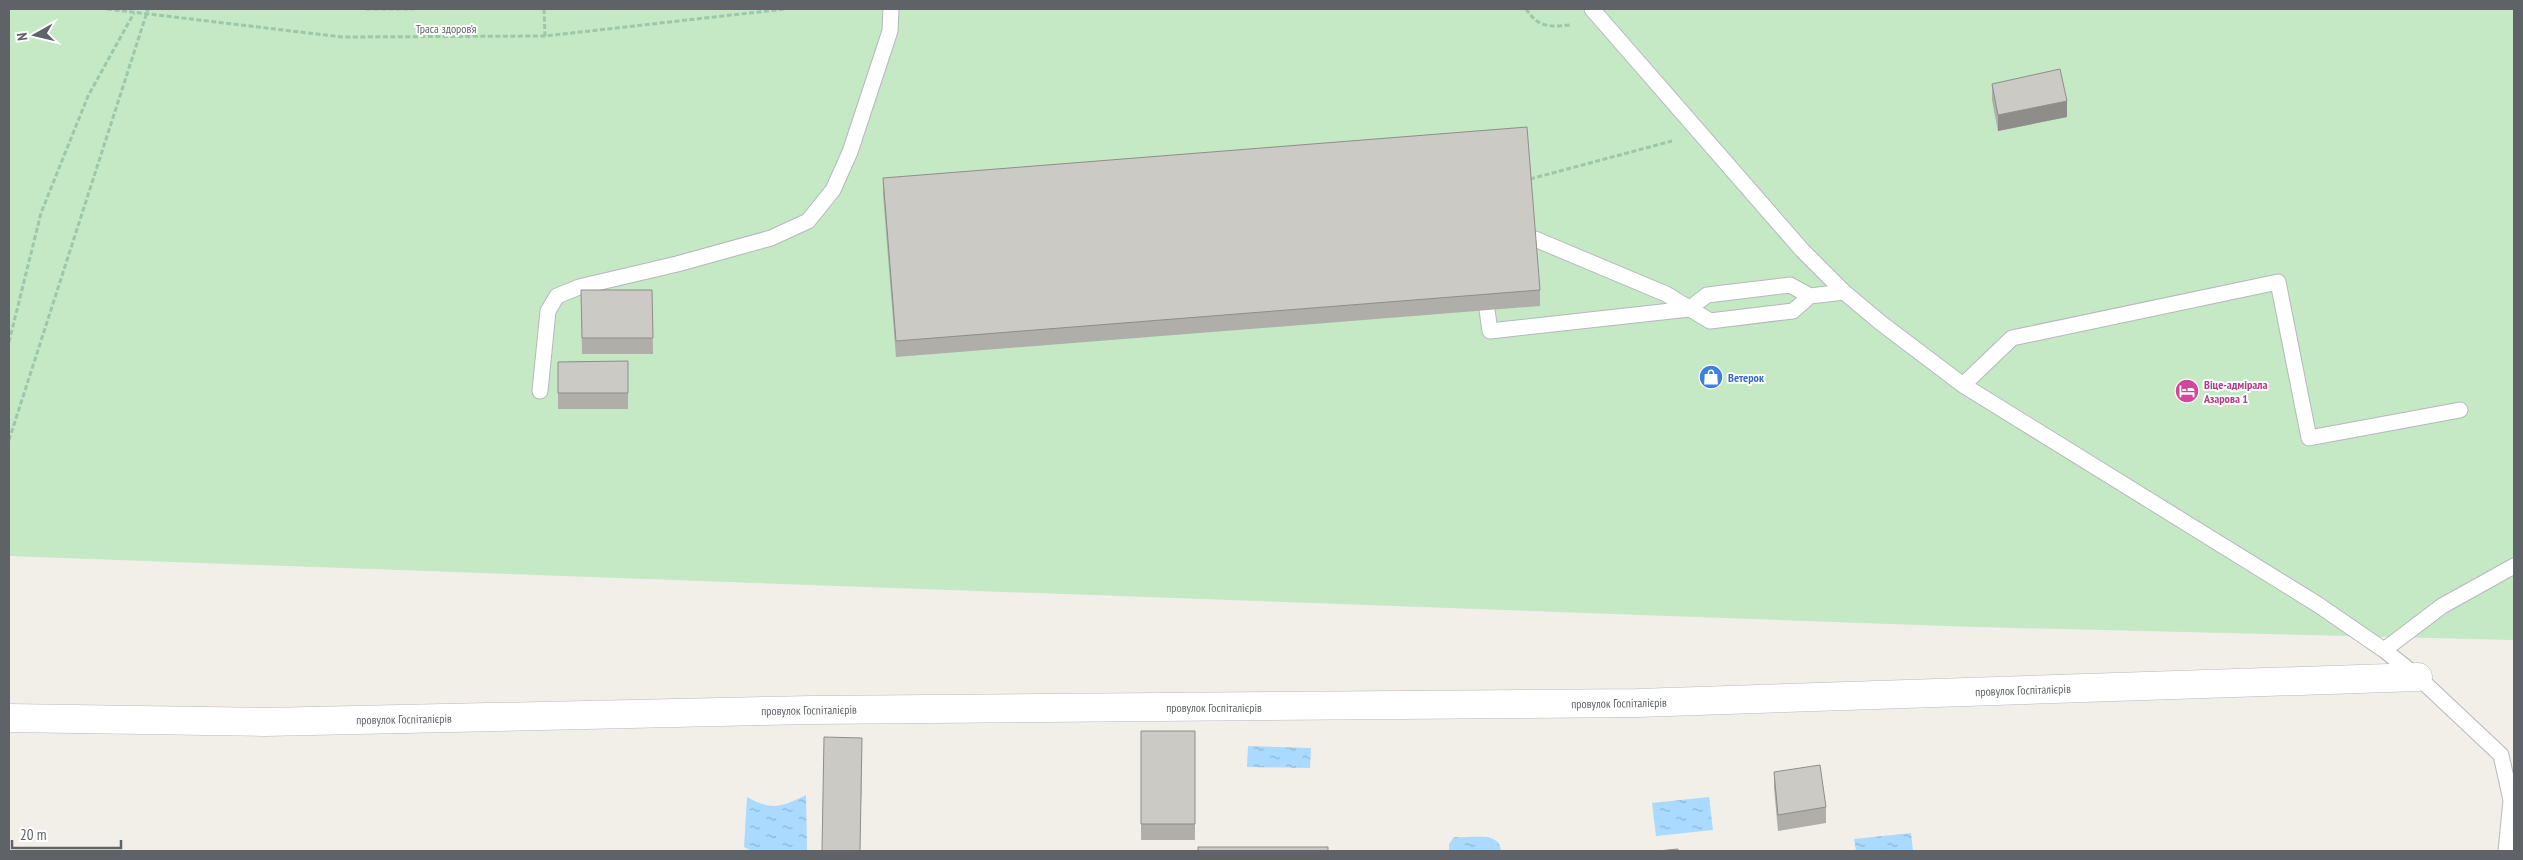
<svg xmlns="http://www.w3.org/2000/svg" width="2523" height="860" viewBox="0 0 2523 860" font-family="'PT Sans Narrow',sans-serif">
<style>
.green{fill:#c5e8c5}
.water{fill:url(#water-ripples)}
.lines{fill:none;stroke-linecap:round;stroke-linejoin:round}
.lane-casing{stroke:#b5b8bc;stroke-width:17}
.street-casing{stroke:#b5b8bc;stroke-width:29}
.path{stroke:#9cc7a9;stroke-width:3;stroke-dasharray:5 2.5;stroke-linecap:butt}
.lane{stroke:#fff;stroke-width:15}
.street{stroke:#fff;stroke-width:28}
.wall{fill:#afaea9}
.shaded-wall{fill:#8f8d8a}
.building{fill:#cccac5;stroke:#8f8d8a}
.labels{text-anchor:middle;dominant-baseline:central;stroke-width:4;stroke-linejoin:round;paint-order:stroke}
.street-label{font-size:12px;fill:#5f6368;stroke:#fff}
.shop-label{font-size:12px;font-weight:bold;fill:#366cbe;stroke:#fff;text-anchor:start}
.hotel-label{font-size:12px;font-weight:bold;fill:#b23c85;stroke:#fff;text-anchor:start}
</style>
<defs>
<pattern id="water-ripples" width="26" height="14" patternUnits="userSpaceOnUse" patternTransform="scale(1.25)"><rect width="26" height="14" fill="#aadaff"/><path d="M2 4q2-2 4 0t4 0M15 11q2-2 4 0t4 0" fill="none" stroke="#8eb4d2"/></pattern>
</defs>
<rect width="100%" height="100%" fill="#f1efe8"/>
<path class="green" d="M9,9H2514V640L1975,627L9,556Z"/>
<path class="water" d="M1248,746L1311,748L1310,768L1247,767Z
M806,795L807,850L752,851L744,847L747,797C771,811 782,807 806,795Z
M1709,797L1713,830L1656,836L1652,803Z
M1911,833L1913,851H1856L1854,839Z
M1454,837C1469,839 1500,830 1501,851H1449V844Z"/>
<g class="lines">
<g class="lane-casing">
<path id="lane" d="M1592,9L1802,250L1844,292L1881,323L1963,385L2317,604L2384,650L2418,677L2501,755L2511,800L2506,851
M1535,239L1666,294L1710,321L1793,311L1810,296L1844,292
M1487,310L1490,331L1689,309L1707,295L1790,285L1810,296
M1963,385L2012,338L2278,282L2309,438L2460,410
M540,391L548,311L557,296L579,287L677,264L771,238L808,221L833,190L850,152L890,31L891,9
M2384,650L2442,606L2514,566"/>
</g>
<g class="street-casing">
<path id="street" d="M9,718L265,722L812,710L1638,703L2418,677"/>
</g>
<path class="path" d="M107,9L342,37L545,36L785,9
M366,9H413
M544,9L545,36
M1526,9C1539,28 1549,27 1570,25
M1530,179L1672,141
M9,342L41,213L88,96L134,13
M9,440L148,9"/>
<use href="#lane" class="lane"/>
<use href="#street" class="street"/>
</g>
<path class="wall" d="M1992,84L2067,117L1998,131L1992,100Z
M883,178L1540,290V306L896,357L883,194Z
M581,290H652L653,354H582Z
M628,361V409H558V362Z
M1141,731H1195V840H1141Z
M1774,772L1826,807V823L1778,831L1774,788Z"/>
<path class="shaded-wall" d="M2067,101V117L1998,131V115Z
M862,738V760L860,851Z"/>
<path class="building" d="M2060,69L2067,101L1998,115L1992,84Z
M1527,127L1540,290L896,341L883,178Z
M581,290H652L653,338H582Z
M628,361V393H558V362Z
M1141,731H1195V824H1141Z
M824,737L862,738L860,851H822Z
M1820,765L1826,807L1778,815L1774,772Z
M1198,847H1328V851H1198Z
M1678,849V851H1658Z"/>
<defs>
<g id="shop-disc" transform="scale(1.25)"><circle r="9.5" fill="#3f7fe0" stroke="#fff"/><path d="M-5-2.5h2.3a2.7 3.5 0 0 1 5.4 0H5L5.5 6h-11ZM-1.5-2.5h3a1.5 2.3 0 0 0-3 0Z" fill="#fff"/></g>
<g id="hotel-disc" transform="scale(1.25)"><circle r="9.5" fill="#d1479c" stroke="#fff"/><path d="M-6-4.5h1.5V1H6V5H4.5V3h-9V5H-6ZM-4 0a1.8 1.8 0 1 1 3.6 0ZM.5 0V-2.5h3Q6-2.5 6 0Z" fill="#fff"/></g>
</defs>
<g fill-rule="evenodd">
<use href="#shop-disc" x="1711" y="377"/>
<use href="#hotel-disc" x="2187" y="391"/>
</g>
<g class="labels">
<g class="street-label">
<text x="446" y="28">Траса здоров’я</text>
<text transform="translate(2023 690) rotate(-2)">провулок Госпіталієрів</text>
<text transform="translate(1619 703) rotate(-1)">провулок Госпіталієрів</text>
<text x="1214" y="707">провулок Госпіталієрів</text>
<text transform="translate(809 710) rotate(-1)">провулок Госпіталієрів</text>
<text transform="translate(404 719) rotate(-1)">провулок Госпіталієрів</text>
</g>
<g class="shop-label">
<text x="1728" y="377">Ветерок</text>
</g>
<g class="hotel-label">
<text x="2204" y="384">Віце-адмірала<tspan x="2204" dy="14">Азарова 1</tspan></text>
</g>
</g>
<rect width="2523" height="860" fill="none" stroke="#5f6368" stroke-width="20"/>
<g transform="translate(35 35) rotate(262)" stroke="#ffffff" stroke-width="4" paint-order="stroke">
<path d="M0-4L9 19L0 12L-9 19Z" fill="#5f6368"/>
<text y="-8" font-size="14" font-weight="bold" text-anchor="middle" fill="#5f6368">N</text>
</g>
<path d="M12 840v8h109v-8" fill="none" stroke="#5f6368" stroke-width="2.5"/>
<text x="20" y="840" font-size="15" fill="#5f6368" stroke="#ffffff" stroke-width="4" paint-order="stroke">20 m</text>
</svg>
